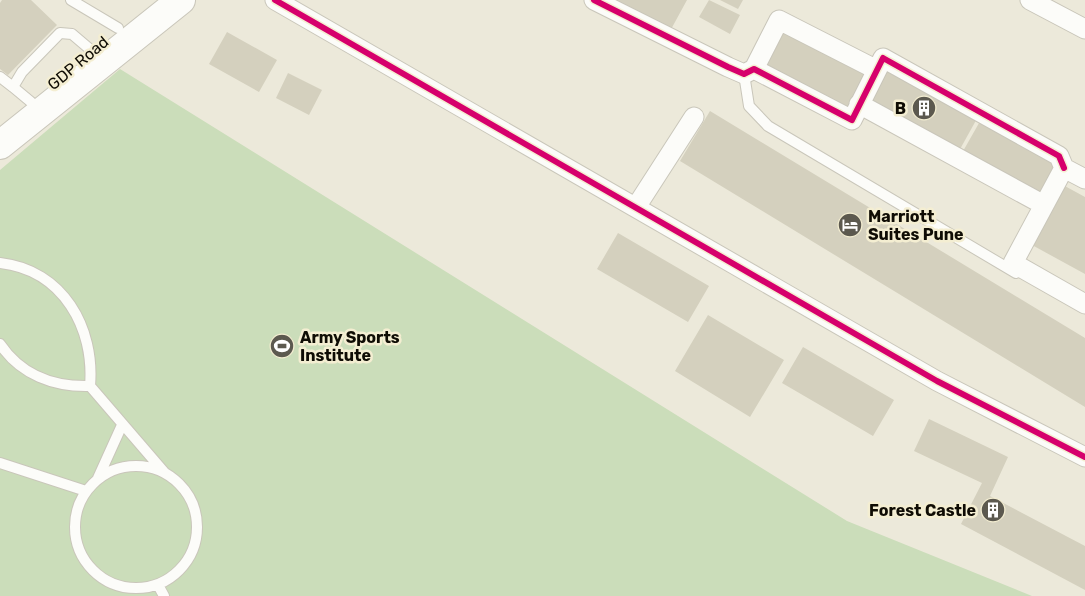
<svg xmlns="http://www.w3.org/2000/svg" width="1085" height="596" viewBox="0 0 1085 596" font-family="Rubik,sans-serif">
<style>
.pitch{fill:#cbddba}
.building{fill:#d4d0be}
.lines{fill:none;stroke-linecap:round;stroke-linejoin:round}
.lane-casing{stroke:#c9c6ba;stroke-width:12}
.street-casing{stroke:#c9c6ba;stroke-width:21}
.secondary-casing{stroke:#c9c6ba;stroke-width:30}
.lane{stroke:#fcfcf9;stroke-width:10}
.street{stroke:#fcfcf9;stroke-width:19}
.secondary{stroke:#fcfcf9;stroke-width:28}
.cycleway-casing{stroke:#f4eed2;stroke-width:9}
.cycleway{stroke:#d6006c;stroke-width:6}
.labels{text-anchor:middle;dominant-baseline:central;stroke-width:5;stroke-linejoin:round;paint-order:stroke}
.street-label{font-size:16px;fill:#0f0c04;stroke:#f4eed2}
.poi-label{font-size:16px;font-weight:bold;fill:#0f0c04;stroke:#f4eed2;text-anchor:end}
</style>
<rect width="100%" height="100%" fill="#ece9da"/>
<path class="pitch" d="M120,69L847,521L1032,596H0V170Z"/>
<path class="building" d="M2,0H31L57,25L8,75L0,69V3Z
M610,0H687L669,33Z
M709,0L740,15L730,34L699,17Z
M720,0H743L738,9Z
M780,29L868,74L846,110L761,68Z
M227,32L277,60L259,92L209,64Z
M888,65L979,115L959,151L869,101Z
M288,73L322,90L309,115L276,98Z
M710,111L1085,338V407L680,161Z
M983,116L1057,162L1040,196L962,153Z
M1063,185L1085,197V274L1032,245Z
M618,233L709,286L688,322L597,269Z
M708,315L784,360L750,417L675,371Z
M803,347L894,400L873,436L782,383Z
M929,419L1008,457L990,496L1085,546V590L961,524L982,483L914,451Z"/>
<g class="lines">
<g class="lane-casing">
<path id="lane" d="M71,0L118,28
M744,74L749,106L768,126L1016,273
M0,77L13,87
M31,102L13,87L22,72L60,33L72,34L92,51
M0,263C63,270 95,328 90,386L164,472
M0,344C21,375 54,387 90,386
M0,463L86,491
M75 527a61 61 0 1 1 122 0a61 61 0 1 1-122 0Z
M98,478L122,425
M158,585L164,596"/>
</g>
<g class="street-casing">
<path id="street" d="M275,0L937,381L1085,457
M594,0L728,67L744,74L754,69L852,120L883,58L1059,156L1064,168
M1030,0L1085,29
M754,69L779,20L877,70
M859,104L1044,205
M1085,179L1064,168L1013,263L1085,304
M636,207L694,117"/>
</g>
<g class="secondary-casing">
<path id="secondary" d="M0,145L181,0"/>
</g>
<use href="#lane" class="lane"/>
<use href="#street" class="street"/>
<use href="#secondary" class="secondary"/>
<g class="cycleway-casing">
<path id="cycleway" d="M275,0L937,381L1085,457
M594,0L728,67L744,74L754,69L852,120L883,58L1059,156L1064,168"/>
</g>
<use href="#cycleway" class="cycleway"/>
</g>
<defs>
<g id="building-disc" transform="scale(1.25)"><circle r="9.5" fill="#5c594f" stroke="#f4eed2"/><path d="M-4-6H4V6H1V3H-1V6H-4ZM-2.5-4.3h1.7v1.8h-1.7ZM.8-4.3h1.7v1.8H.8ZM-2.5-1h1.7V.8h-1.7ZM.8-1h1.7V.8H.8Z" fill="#fff"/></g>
<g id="hotel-disc" transform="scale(1.25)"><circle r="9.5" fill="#5c594f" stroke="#f4eed2"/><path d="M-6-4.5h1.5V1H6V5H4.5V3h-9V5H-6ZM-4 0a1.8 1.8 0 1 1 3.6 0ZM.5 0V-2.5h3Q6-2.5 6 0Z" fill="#fff"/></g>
<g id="stadium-disc" transform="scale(1.25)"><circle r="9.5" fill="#5c594f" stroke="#f4eed2"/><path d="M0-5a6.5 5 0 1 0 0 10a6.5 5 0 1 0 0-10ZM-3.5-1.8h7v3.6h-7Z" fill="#fff"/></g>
</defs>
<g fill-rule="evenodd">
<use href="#building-disc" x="924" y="108"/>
<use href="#hotel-disc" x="850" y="225"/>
<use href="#stadium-disc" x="282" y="346"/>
<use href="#building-disc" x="993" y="510"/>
</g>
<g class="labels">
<g class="street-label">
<text transform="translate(78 63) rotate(-40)">GDP Road</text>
</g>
<g class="poi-label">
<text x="906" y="108">B</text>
<text x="868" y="216" text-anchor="start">Marriott<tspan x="868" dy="18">Suites Pune</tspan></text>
<text x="300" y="337" text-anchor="start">Army Sports<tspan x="300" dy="18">Institute</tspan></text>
<text x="976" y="510">Forest Castle</text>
</g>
</g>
</svg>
